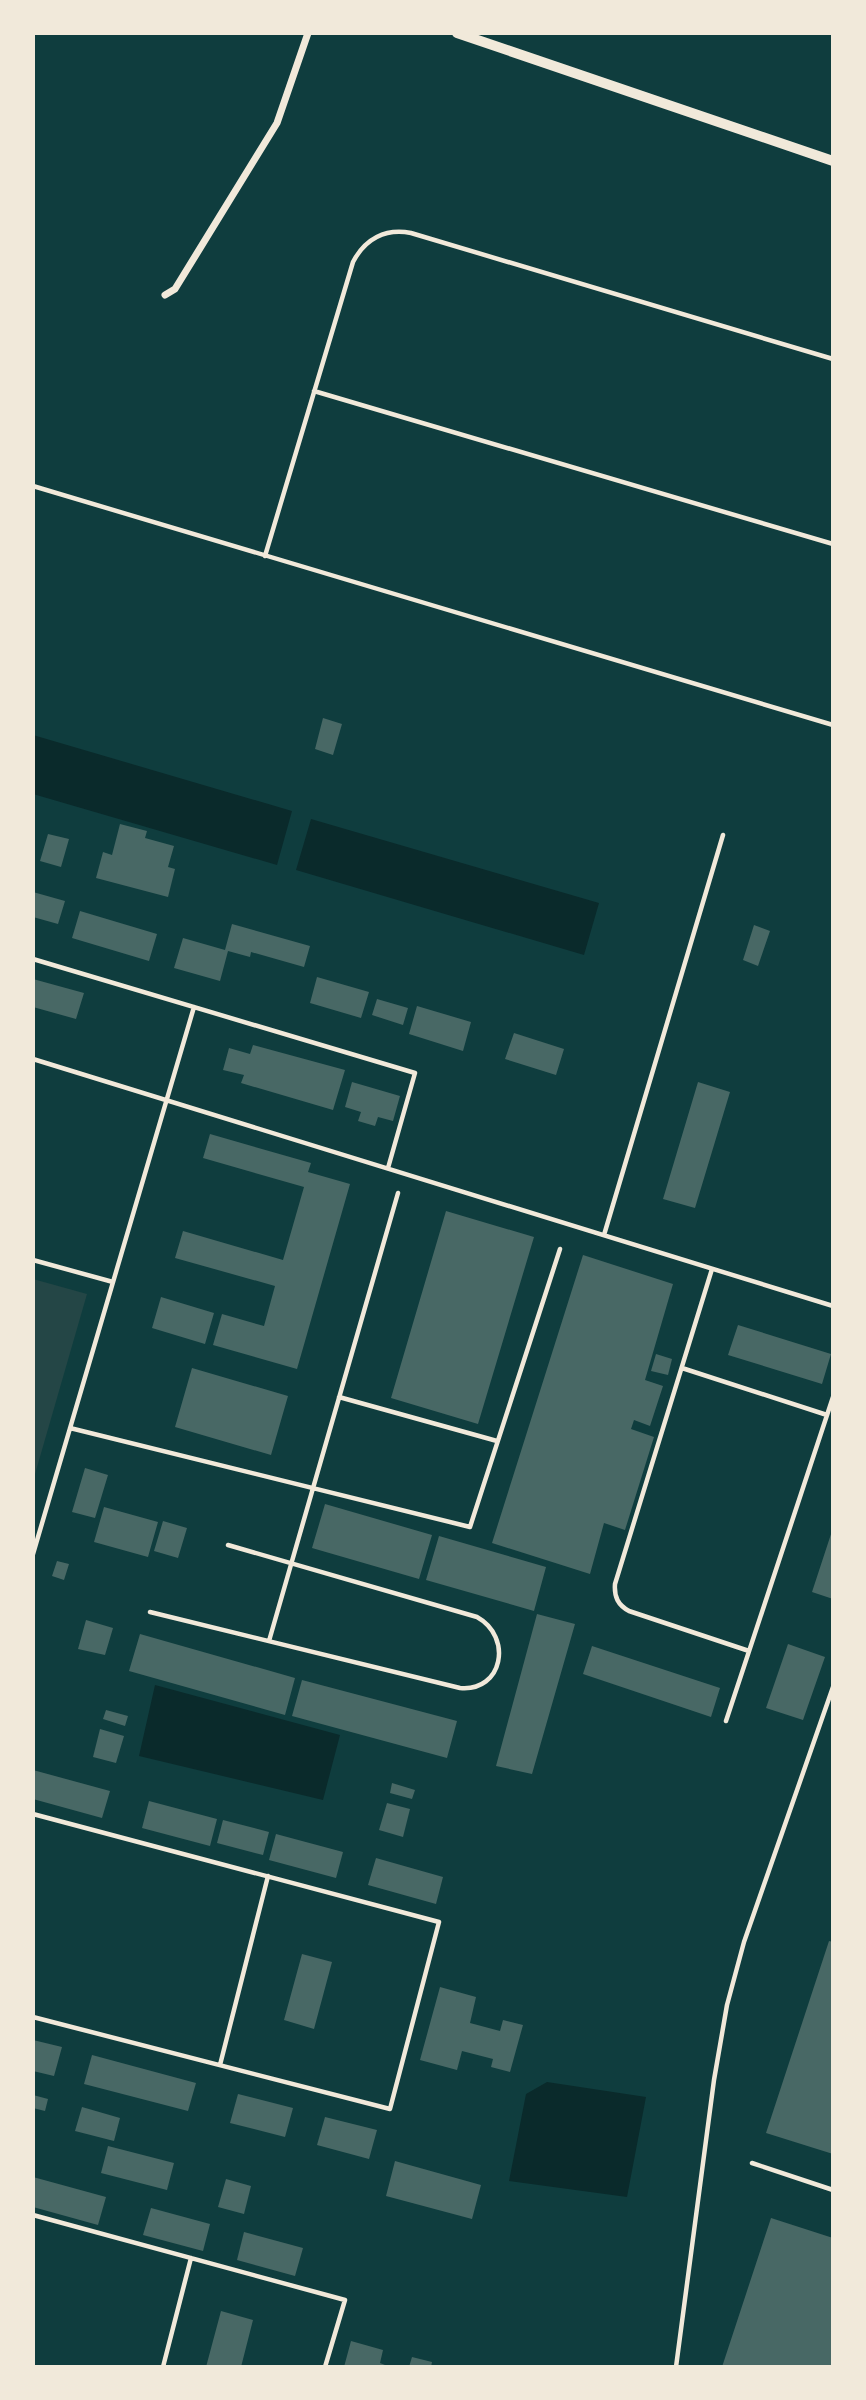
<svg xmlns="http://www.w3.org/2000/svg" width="866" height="2400" viewBox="0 0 866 2400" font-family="Spectral,serif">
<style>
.green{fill:#244646}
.water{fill:#0a2a2b}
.building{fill:#486865}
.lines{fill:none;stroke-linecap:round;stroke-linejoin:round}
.service{stroke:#f1e9da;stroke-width:4.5}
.minor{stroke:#f1e9da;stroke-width:7}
.secondary{stroke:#f1e9da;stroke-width:10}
</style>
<rect width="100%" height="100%" fill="#0f3d3e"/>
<path class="green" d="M33,1279L87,1294L33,1481Z"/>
<path class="water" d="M33,735L292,811L277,865L33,794Z
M311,819L599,903L584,955L296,870Z
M155,1685L340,1735L323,1800L139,1756Z
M547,2082L646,2097L627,2197L509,2181L526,2094Z"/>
<path class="building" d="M323,718L342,724L333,755L315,749Z
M120,824L147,831L145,838L174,846L168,867L175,869L168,897L96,878L103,852L112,855Z
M48,834L69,839L61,867L40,861Z
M33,892L65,901L58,924L33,917Z
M80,911L157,934L149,961L72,938Z
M232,924L310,946L304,967L251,952L250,957L228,951L220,981L174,968L183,938L225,950Z
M754,925L770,931L758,966L743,960Z
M317,977L369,992L361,1018L310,1003Z
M33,979L84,993L76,1019L33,1007Z
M377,999L408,1008L403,1025L372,1015Z
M417,1006L471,1022L463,1051L409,1034Z
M514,1033L564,1049L556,1075L505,1059Z
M253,1045L345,1070L333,1110L241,1083L244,1075L223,1070L229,1048L250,1054Z
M352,1082L400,1096L393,1121L378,1117L375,1126L358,1121L361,1112L345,1107Z
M698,1082L730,1092L695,1208L663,1199Z
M210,1134L311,1163L308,1172L350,1184L297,1369L213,1345L222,1314L264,1326L275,1286L175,1258L183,1231L283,1260L304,1187L203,1158Z
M446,1211L534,1237L478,1424L391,1398Z
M583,1255L673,1284L645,1380L663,1386L650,1426L634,1420L631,1429L654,1437L625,1530L604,1523L590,1574L492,1543Z
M161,1297L214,1313L205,1344L152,1328Z
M738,1325L831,1354L822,1384L728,1355Z
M656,1354L672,1359L668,1375L651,1371Z
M192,1368L288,1396L271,1455L175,1427Z
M85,1468L108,1475L95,1518L72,1512Z
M325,1504L432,1535L419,1579L312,1548Z
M104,1507L158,1522L148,1557L94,1542Z
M163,1521L187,1528L178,1558L154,1551Z
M832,1531H833V1599L812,1592Z
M439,1536L546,1567L534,1611L426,1580Z
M57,1561L69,1564L64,1580L52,1576Z
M537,1614L575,1624L532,1774L496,1766Z
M86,1620L113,1628L105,1655L78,1649Z
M140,1634L295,1678L285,1715L129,1671Z
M788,1644L825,1657L803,1720L766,1708Z
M592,1646L720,1688L711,1717L583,1674Z
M302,1680L457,1721L447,1758L292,1716Z
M106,1710L128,1716L125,1726L103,1719Z
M100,1729L124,1736L116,1763L93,1757Z
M33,1770L110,1791L102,1818L33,1799Z
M392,1783L415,1790L412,1799L390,1793Z
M149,1801L217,1819L210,1846L142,1828Z
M387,1803L410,1809L403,1837L379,1830Z
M223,1820L269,1832L263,1855L217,1843Z
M276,1834L343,1852L336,1878L269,1860Z
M376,1858L443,1877L436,1904L368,1885Z
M829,1941L833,1942V2154L766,2133Z
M302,1954L332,1962L314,2029L284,2020Z
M440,1987L476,1997L470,2023L500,2031L503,2020L523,2025L510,2072L491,2067L493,2059L462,2051L457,2070L420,2060Z
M33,2040L62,2047L54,2076L33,2071Z
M92,2055L196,2083L188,2111L84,2084Z
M238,2094L293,2108L285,2137L230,2123Z
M33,2095L48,2099L45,2111L33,2108Z
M82,2107L120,2118L114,2141L75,2131Z
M325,2117L377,2130L369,2159L317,2145Z
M108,2146L174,2163L167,2190L101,2173Z
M395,2161L481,2185L472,2219L386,2196Z
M33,2177L106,2197L98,2225L33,2207Z
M226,2179L251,2186L244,2214L218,2207Z
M151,2208L210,2224L203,2251L143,2235Z
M771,2218L833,2238V2367H722Z
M244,2232L303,2248L295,2276L237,2260Z
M221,2311L253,2320L241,2367H206Z
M351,2341L383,2350L380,2363L390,2367H344Z
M412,2357L432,2362L431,2367H409Z"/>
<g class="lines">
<path class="service" d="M314,391L833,544
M33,486L833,725
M265,556L353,262C365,239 385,228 411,233L833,359
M33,959L415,1073L388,1168
M33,1059L833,1306
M604,1235L723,835
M33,1260L113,1282
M712,1269L615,1584C614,1597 618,1605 629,1611L749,1651
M682,1368L827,1415
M339,1397L497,1441
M70,1428L470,1527L560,1249
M33,1554L194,1007
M150,1612L460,1688C503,1692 513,1637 477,1617L228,1545
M269,1641L398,1193
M726,1721L833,1397
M33,1814L439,1922L390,2109L33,2017
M220,2065L268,1876
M752,2163L833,2190
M33,2215L345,2300L325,2367
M163,2367L191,2258
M676,2367L714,2080L727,2005L744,1942L833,1687"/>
<path class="minor" d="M165,295L175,289L277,123L308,33"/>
<path class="secondary" d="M457,33L833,161"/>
</g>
<rect width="866" height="2400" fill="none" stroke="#f1e9da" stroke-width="70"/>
</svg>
